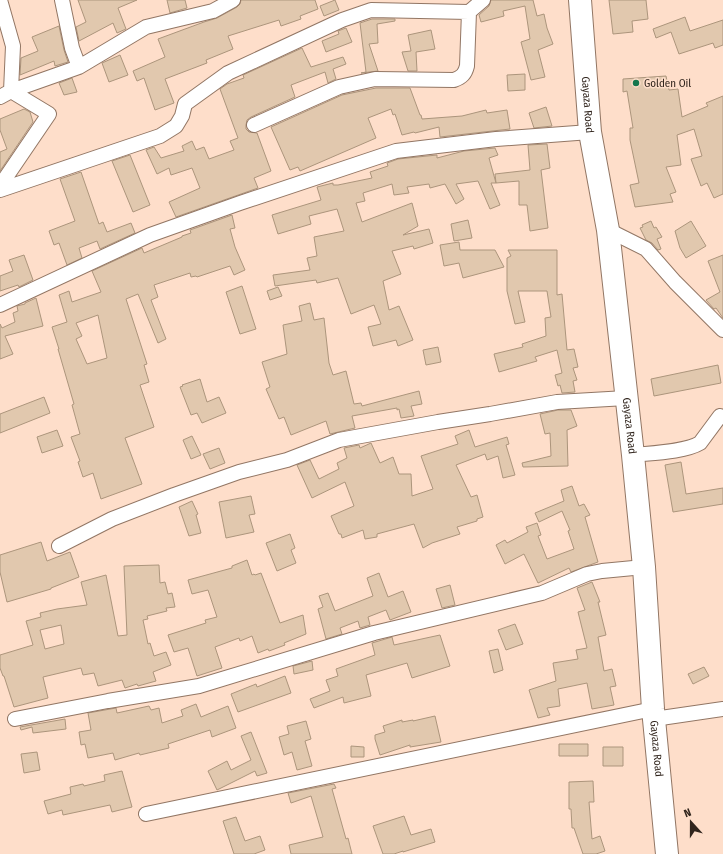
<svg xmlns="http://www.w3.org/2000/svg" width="723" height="854" viewBox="0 0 723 854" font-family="'Fira Sans Condensed',sans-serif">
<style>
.building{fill:#e1c8ae;stroke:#ac957c;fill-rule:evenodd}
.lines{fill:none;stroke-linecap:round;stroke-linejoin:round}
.minor-casing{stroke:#927664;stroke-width:16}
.primary-casing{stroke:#927664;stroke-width:24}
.minor{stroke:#fff;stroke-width:14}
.primary{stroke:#fff;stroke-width:22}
.poi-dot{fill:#15774e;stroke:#fedeca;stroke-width:1.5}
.labels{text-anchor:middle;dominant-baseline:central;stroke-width:3;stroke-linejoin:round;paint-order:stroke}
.poi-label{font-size:11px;fill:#31251d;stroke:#fedeca;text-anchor:start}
.street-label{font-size:11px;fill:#31251d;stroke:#fedeca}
</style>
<rect width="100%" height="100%" fill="#fedeca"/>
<path class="building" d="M78,0H137L118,8L126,29L117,33L113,23L79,41L76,27L86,22Z
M167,0H185L187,8L170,13Z
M241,0H315L318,9L300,16L301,19L281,26L279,20L228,36L233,49L206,60L207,63L165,79L174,103L155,110L144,78L137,81L133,71L165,57L158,39L204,22L217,18L237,7L240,4Z
M335,0L339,10L324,16L320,6Z
M491,0H533L537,16L544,14L547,28L553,44L538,50L545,77L531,80L521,42L530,39L525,6L503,11L504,16L481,22L479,15L489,6Z
M609,0H646L648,19L632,21L633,32L613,34Z
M685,17L690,31L723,20V45L715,48L713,43L679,54L671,32L656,38L653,29Z
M372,19H395V21L377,24L378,43L369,44L378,71L361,73L366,72L360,23Z
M59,26L64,50L68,62L55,66L54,61L20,75L21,58L38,51L32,37Z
M346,28L352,42L326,52L322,41L339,34L338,31Z
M431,30L435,49L416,52L417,71H408L402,52L411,51L408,35Z
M302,48L311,67L343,57L346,64L333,69L336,79L328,83L325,72L291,85L295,97L251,117L247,120L246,125V129L249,132L257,133L271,171L254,178L258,188L176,217L169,202L200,188L192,168L171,175L169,168L157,174L146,150L154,147L161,158L184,151L182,146L192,141L196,150L204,147L209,159L234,150L230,141L238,138L220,89L227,84L244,78L243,75Z
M120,55L128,75L109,82L102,63Z
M525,74V90L508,91L507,75Z
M666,76L669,90L678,89L682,117L708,106L706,103L723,96V194L714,198L707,183L701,186L691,159L702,156L694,129L677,135L681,165L666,167L676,192L670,194L673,202L635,207L630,185L639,183L630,140V128H633L627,91L623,92V79Z
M72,78L77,92L64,95L59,83Z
M376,88H410L420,115H421L422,119L462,116L486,110L487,113L507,110L510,129L440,137L439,127L415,133L414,132L402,135L395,114L393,115L391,109L368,118L376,138L300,171L298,167L290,170L271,127L342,95Z
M546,107L552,126L534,128L529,113Z
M24,109L30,112L33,122L0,171V152L7,149L0,130V119Z
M547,144L550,168L541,170L548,228L530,231L527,205H519V181L496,183L495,174L530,170L528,145Z
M495,148L498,155L489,158L496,183H491L500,205L490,209L478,181L456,184L464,199L456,204L445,184L430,188L429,184L407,187L409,193L394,195L392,184L363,193L365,201L356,203L362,222L412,203L418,226L403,235L429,229L433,243L414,249L413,246L392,251L401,274L383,281L389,310L399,306L413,340L398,346L396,340L373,346L368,327L381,324L374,305L351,314L338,278L317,283L316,280L275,286L273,275L310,270L307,258L317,256L314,237L344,231L337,209L309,216L311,224L278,234L272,215L321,200L317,187L333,183V185H338L372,178L370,172L388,166L387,163L398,159L437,155V158L464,151Z
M130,155L150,205L133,212L112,161Z
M81,172L99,224L103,222L107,232L131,223L135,233L100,249L97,241L79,248L82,258L67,265L59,243L54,245L49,231L75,221L60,179Z
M232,215L235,228L230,229L235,247L245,270L234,275L230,266L197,277L196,276L191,277L190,273L154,285L158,297L151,300L166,339L158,343L138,294L126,299L147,364L144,365L149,382L140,385L154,427L125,438L142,484L101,499L93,473L83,477L78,462L80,461L71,437L80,434L72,405L74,404L58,349H59L52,327L67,322L59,295L69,291L72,302L101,292L92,271L142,248L144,253L182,237V236L191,233L190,230ZM98,315L107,358L87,364L76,339L82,336L76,323Z
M468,220L472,238L454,241L451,224Z
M651,221L654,228L656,227L662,237L657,239L661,249L658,250L652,243L646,240L640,228L643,227L642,225Z
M691,221L706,246L686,258L680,248L675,231Z
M459,242L460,250H495L504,267L463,278L459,263L444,266L440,245Z
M508,250H557V295L562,294L567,350L574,349L578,367L573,368L577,380L573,381L575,392L562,393L560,385L558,386L555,375L562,373L557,350L535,357L537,361L499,372L494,354L523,347L522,344L546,336L545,318L551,317L547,291H518L525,322L515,324L507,291V258L511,256Z
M24,255L33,280L19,287L18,285L0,291V276L13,271L9,260Z
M723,255V318L716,308L714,309L706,300L720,292L708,261Z
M242,286L256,329L240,334L226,292Z
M278,287L282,296L270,300L267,291Z
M36,298L43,326L5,336L13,354L0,359V324L2,328L15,322L13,313L18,311L17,306L25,304V303Z
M310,303L314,320L324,318L329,363L333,375L346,371L354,404L361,403L362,406L419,391L422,404L411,406L414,416L401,418L399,409L397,410V408L352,416L355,428L330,434L326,421L291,435L284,417L279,419L266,389L270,387L262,362L287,354L283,325L302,321L299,306Z
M438,347L441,362L426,365L423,350Z
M718,365L721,383L654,396L651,379Z
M200,379L207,402L219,397L226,413L202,423L197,413L191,415L180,387L183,386L182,385Z
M44,397L50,413L0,433V414Z
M558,410H571L577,426L567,430L568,466L523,467L522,463L551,456L550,433L545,434L540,414Z
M57,430L63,446L42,453L37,437Z
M469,430L475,447L507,437L509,444L506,445L515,475L503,478L498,456L487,460L485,454L456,465L471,497L477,495L483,517L477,519V521L457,527L460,534L432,543L423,548L414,524L377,534V537L365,539L363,530L342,538L341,534H339L331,516L354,506L345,482L312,498L297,465L310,460L319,479L339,469L337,463L347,458L344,448L359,445L360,448L371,443L380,463L393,457L399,474H411L412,496L433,489L421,456L458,444L455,436Z
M192,436L201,455L191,459L183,440Z
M219,448L225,463L210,469L203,454Z
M681,462L686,494L723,488V504L673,512L665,465Z
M572,486L579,506L584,504L590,515L585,517L598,562L571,572L569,568L538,583L524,554L505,564L496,545L505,540L507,543L528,532L526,527L537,523L541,535L538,536L547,559L574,549L568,531L570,530L562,511L539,522L535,513L564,501L561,490Z
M251,496L255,514L249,515L254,532L226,538L219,502Z
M192,501L198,514L196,515L201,533L189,536L179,507Z
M290,534L295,548L291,550L296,563L277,571L266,543Z
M41,542L47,561L70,552L79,577L51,588V589L7,602L0,572V555Z
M247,560L252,575L254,574L255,575L261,573L280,623L303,615L306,634L284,643L285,645L269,651L268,649L258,653L252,636L240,641L239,638L215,647L222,668L197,676L188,648L174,652L168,635L206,623L205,620L217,617L208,590L192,594L188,580L232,568V566Z
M159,565L160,583L165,582L168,594L172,593L175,607L166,608L167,611L147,616L148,619L143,620L148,644L150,643L154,656L166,652L171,665L153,672L156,681L138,686L137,684L125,688L122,680L98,686L94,673L83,675L81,668L43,677L48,698L14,707L4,676H3L0,668V655L33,645L26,621L41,617L40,613L57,609L87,605L81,582L106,575L118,636L127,635L124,566ZM61,625L64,644L45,649L40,630Z
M379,573L388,597L403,591L411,612L390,620L386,610L368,617L370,625L360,628L358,621L340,628L342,634L326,639L318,609L323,607L319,596L328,593L335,611L373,596L367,578Z
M592,582L600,602H598L606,635L598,637L604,671L612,669L616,686L610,687L614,705L592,709L587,683L558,689L560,706L547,708L550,715L538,718L529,690L556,681L553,663L578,659L576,650L587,648L578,612L585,610L577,588Z
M450,585L455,605L442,608L436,589Z
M515,624L523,644L506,650L498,630Z
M440,635L450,666L412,678L407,663L366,675L371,696L344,703L343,697L314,708L310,699L330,691L326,680L338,676L336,669L375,655L372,643L392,637L394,645Z
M498,649L503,670L494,673L489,651Z
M312,661L313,670L294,674L293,666Z
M704,667L709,676L693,684L688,674Z
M285,676L291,693L238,712L231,694L256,684L257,687Z
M196,704L201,717L228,706L236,728L212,737L210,730L168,744L169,748L140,755L139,753L115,760L113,753L88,758L85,744L81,745L79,732L91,730L88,713L116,708L117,713L149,706L151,710L159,708L162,723L183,716L181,710Z
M435,716L441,742L410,747V745L380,755L375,739V735L385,732L383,726L402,720V722L413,720V721Z
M65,719L66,729L33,733L32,727L21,730L20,727Z
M306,721L311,739L305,741L312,766L297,770L292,752L284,755L279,737L289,734L287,726Z
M251,732L267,773L257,776L255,771L217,790L208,771L227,761L231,770L251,760L241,736Z
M559,744H588V756H559Z
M351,746L364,747V757H351Z
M603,747H623V766H603Z
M37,752L40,770L24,773L21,754Z
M122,771L132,807L112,812L110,805L63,815L62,810L48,814L44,801L71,794L70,787L83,784L84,786L105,781L104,775Z
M593,781L594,802H589L592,839L600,836L605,851L596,854H583L574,828H572L571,809H569V782Z
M334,784L336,788L332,789L346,839L348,838L352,854H291L289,845L323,837L311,796L291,803L288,793Z
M404,816L411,835L431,829L435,842L403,852V851L394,854H383L373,826Z
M236,817L245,841L260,836L265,850L254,854H234L223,821Z"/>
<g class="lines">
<g class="minor-casing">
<path id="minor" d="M62,0L72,48L79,67
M0,97L11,91L79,67L146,27L213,11L233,0
M254,125L339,87L375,79L454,80C462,77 465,74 467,66L469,12
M0,186L49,114L11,91L13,46L0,0
M0,190L160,136L176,126L182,116L185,104L228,73L342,20L371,10L469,12L483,0
M608,230L646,249L675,282L723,330
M0,305L150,235L240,203L396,151L496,139L590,132
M633,455C651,453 685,452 700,443L720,416
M59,546L112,519L174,495L239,472L287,460L339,440L438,422L490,414L557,402L626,398
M15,719L108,701L199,686L374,633L542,593L587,574L602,571L644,567
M654,719L723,709
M146,814L653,709"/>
</g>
<g class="primary-casing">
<g id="primary">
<path id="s1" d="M580,0L590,132L608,230L633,455L644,567L653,709L667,854"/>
</g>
</g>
<use href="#minor" class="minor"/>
<use href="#primary" class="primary"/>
</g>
<circle class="poi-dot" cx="636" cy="83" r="4"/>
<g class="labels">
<g class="poi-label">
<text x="644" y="83">Golden Oil</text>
</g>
<g class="street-label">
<text stroke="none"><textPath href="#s1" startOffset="105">Gayaza Road</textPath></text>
<text stroke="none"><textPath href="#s1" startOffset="429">Gayaza Road</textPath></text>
<text stroke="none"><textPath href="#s1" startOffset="753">Gayaza Road</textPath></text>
</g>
</g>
<g transform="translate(691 822) rotate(339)" stroke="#fedeca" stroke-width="3" paint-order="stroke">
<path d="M0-3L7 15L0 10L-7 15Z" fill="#31251d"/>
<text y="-6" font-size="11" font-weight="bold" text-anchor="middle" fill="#31251d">N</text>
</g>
</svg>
